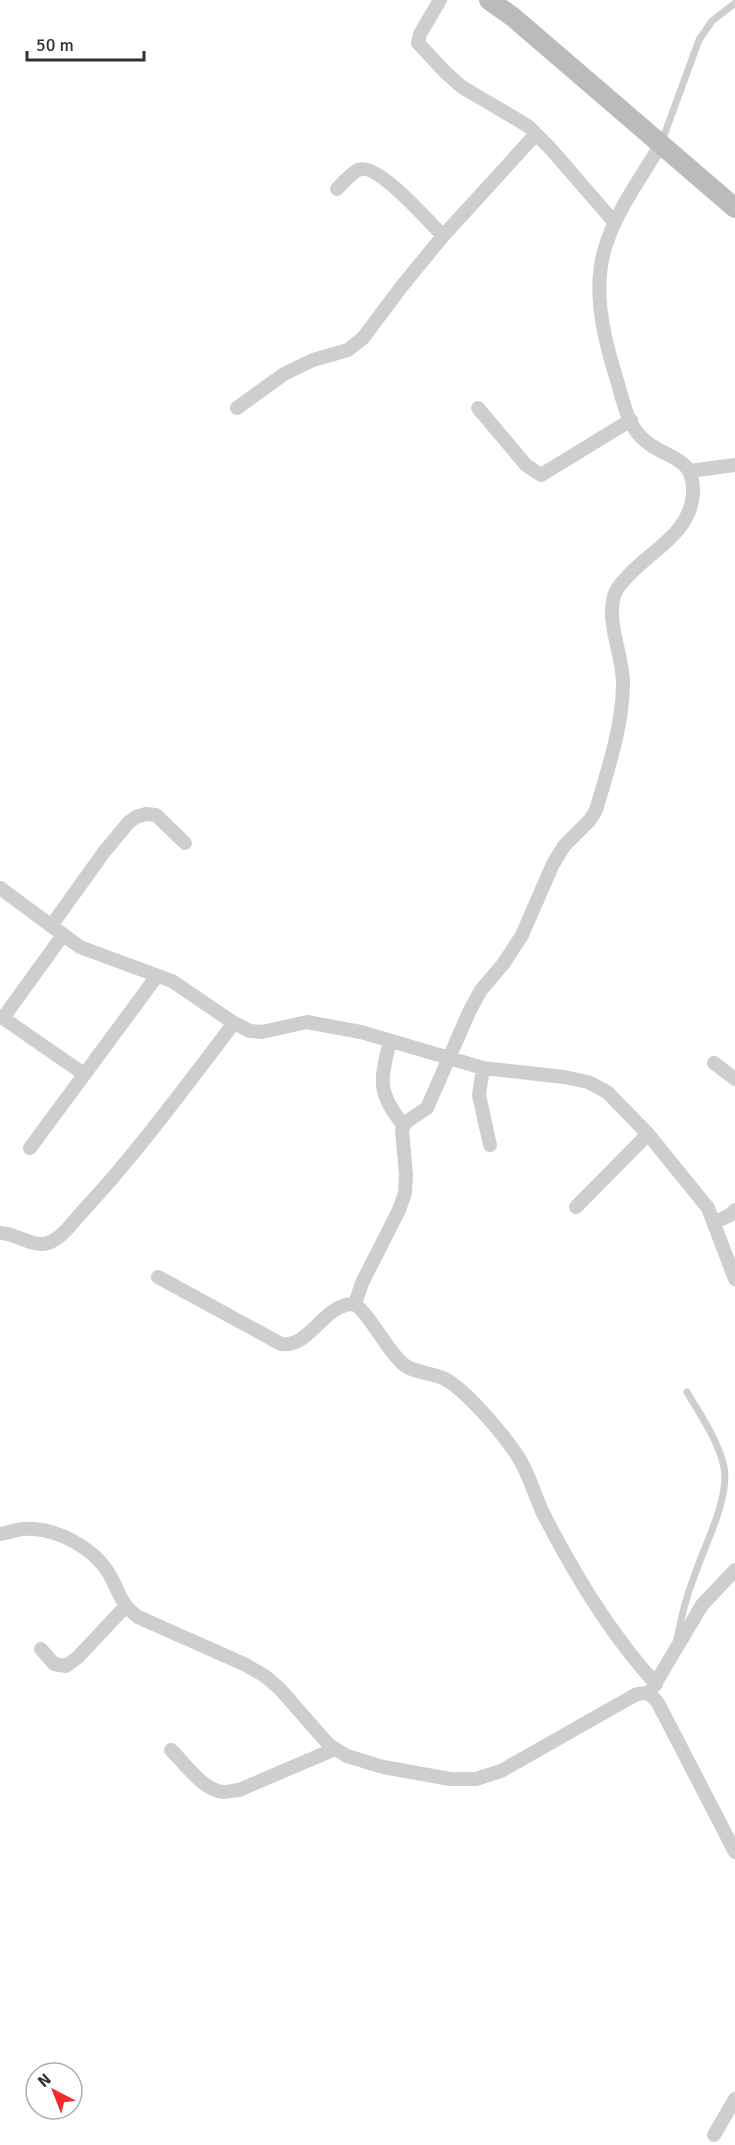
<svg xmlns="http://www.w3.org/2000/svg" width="735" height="2145" viewBox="0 0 735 2145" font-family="Signika,sans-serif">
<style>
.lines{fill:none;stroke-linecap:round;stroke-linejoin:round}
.lane{stroke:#cecece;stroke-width:7}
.street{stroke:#cecece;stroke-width:14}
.secondary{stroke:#bbb;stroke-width:20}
</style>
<rect width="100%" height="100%" fill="#fff"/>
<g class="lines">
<path class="lane" d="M662,141L699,40L712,21L735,3
M677,1639C681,1618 686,1597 694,1577C704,1546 730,1499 724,1467C718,1440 701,1416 687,1392"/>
<path class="street" d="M440,0L420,34L418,43L446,73L462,87L528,126L550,148L615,223
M337,189C343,183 350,174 358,170C377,161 429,222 443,236
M237,408L284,374L313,360L348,350L363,338L402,286L443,236L536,134
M478,408L526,465L541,475L631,420
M690,471L735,465
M0,888L80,947L172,981L234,1023L250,1031L262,1032L307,1022L361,1032L483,1068L564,1077L588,1082L607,1092L648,1134L708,1208L735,1279
M51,926L104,852L129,822L136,817L146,814L156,815L185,843
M0,1016L84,1074
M3,1018L63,935
M390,1041C380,1082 377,1092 404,1126
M714,1063L735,1079
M483,1068L479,1095L490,1145
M30,1148L157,976
M576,1207L648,1134
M714,1223L730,1215L735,1210
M0,1233C16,1233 33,1248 48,1243C62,1238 73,1222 82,1212C137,1153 185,1087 234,1023
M158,1277L281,1344C311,1348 324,1302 355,1304C375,1321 384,1347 403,1364C415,1374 432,1372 445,1379C467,1391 503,1434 517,1455C529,1473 534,1494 543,1513C574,1574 610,1634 656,1684
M355,1304L362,1283L399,1210L405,1193L406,1175L402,1130L406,1122L427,1108L470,1010L481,990L504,963L522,935L553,864L564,846L590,820L596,810C608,769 622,728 623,686C624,656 606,625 614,596C616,589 622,582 627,577C651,550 690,534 693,494C695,452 663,461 640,436C626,421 622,396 616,377C602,333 591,283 608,239C619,207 644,173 661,144
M0,1534C7,1533 15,1530 23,1529C57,1527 97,1549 112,1579C121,1597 121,1604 138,1617L244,1664L265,1676L280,1689L329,1745L347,1756L383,1767L450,1779H476L501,1771L635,1695C647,1691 650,1693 658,1703L735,1852
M41,1649L54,1664L66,1666L78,1657L125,1607
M652,1689L702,1605L735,1570
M171,1750C185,1763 203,1791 224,1792C229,1792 234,1790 239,1790L335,1749
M714,2135L735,2099"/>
<path class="secondary" d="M489,0L513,17L735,208"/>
</g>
<g transform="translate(54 2091) rotate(318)"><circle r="28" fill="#ffffff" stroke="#adadad" stroke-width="1.5"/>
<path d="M0-4.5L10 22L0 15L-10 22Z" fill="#f02d2c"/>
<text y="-9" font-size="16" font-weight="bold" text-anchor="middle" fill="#313131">N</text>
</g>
<path d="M27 51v9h117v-9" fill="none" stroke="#313131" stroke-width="3"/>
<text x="36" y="51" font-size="18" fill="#313131" stroke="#ffffff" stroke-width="4.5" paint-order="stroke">50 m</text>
</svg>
